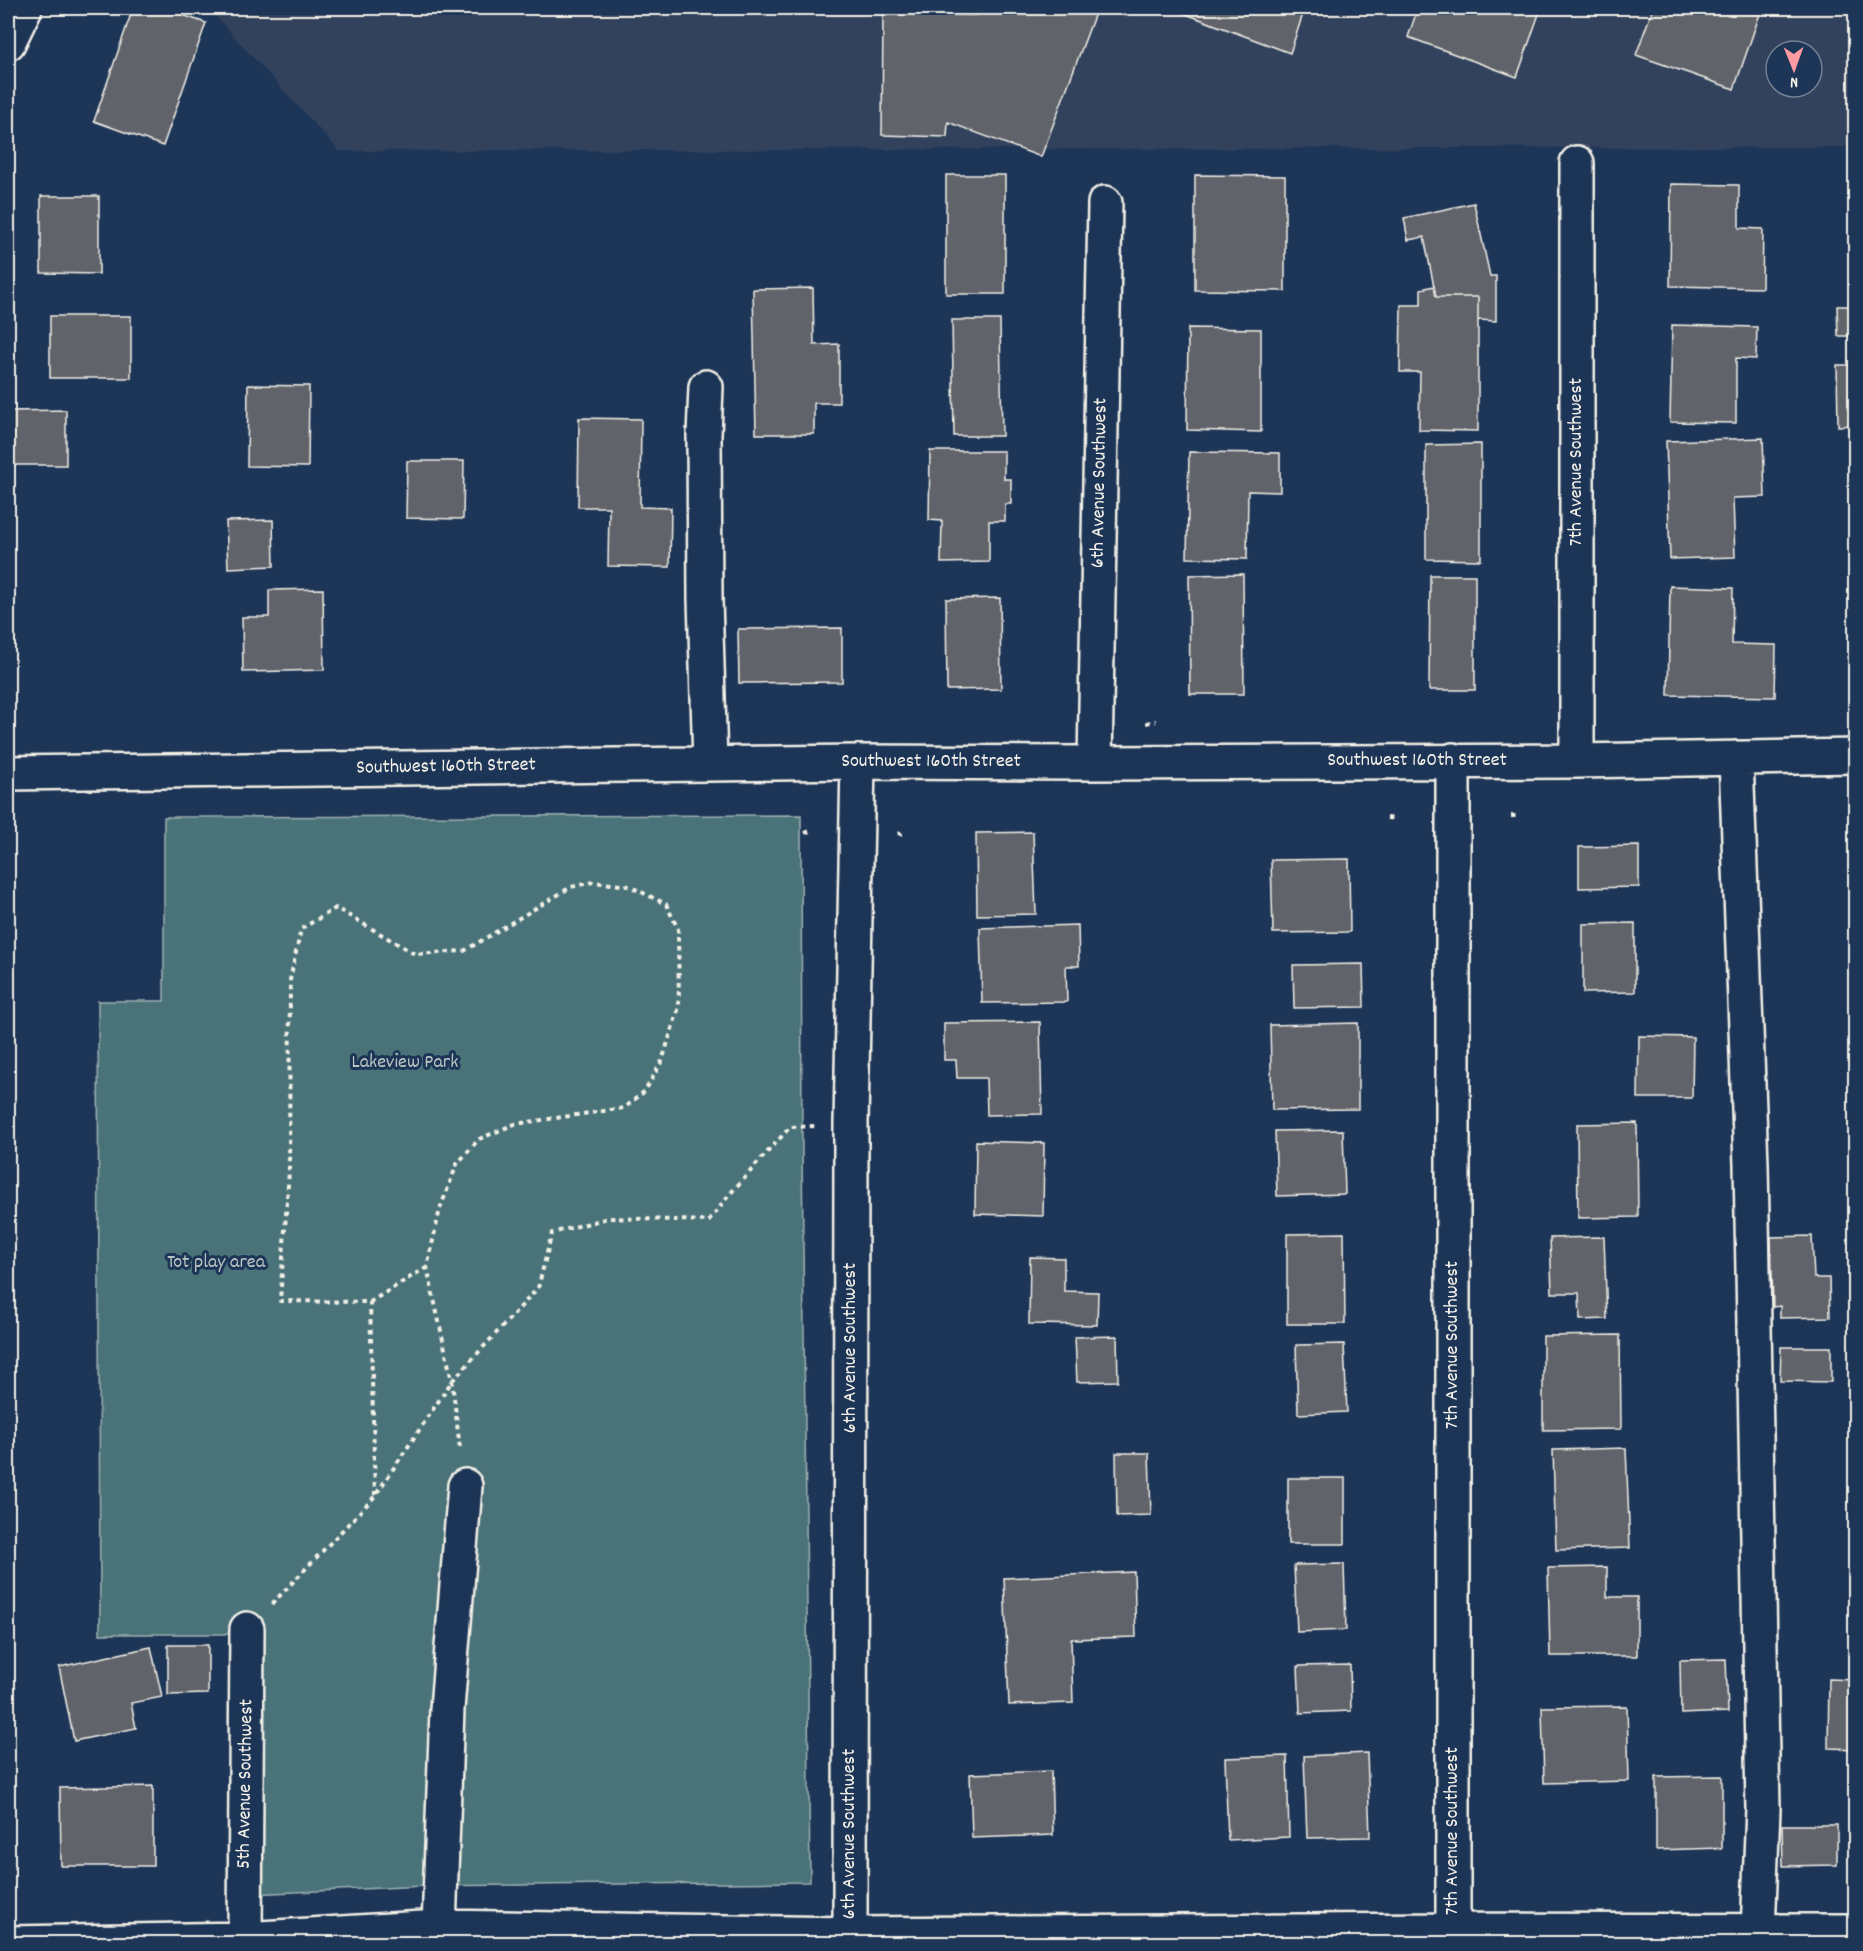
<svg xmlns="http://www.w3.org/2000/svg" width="1863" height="1951" viewBox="0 0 1863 1951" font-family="Dekko,sans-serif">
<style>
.built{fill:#31435d;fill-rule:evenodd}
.green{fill:#4a7379;stroke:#9fb2b0;stroke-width:1.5}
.building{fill:#61646b;stroke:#f4f1e8;stroke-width:1.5}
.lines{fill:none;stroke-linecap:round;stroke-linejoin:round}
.minor-casing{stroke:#f4f1e8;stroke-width:38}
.path{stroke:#f4f1e8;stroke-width:4;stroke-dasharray:4.5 4.5;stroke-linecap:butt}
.minor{stroke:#1d3557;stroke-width:33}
.labels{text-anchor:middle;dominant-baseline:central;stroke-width:6;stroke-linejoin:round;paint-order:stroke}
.street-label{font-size:20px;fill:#f4f1e8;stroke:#1d3557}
.park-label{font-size:20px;fill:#b8c5c1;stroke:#1d3557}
</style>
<rect width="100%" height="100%" fill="#1d3557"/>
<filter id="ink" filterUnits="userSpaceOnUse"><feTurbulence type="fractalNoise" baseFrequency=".0167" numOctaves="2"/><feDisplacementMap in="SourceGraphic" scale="12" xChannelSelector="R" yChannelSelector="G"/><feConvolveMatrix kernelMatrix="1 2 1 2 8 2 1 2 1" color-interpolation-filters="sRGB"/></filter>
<g filter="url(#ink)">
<path class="built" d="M208,8H1855V147L339,151ZM1776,51H1812V87H1776Z"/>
<path class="green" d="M801,815L802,1149L810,1882L426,1886L252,1894V1634H100L98,1001H164V817Z"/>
<path class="building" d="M133,8H162L206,23L163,146L94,121Z
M979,8H1097L1041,157L948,122L947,137L882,135L883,14L976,15Z
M1179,8H1305L1290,53L1178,11Z
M1418,8H1541L1517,77L1408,37Z
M1653,8H1762L1734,89L1636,55Z
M946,175H1005V294H946Z
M1195,175L1285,176V291L1195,290Z
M1671,184L1739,185V228L1763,229L1762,288L1670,286Z
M41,196H99V274L41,273Z
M1474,203L1490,276H1496V321L1478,320V297H1436L1424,237L1408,240L1404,218Z
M1434,286L1436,297H1478V431L1419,430L1420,372H1400L1401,305H1421V289Z
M813,288L814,345L839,344V403H814V434H756L753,289Z
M1837,306H1856V336H1838Z
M50,316H131V378H50Z
M952,320H1000L1002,436H954Z
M1672,325L1757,327L1756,359L1736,358V423L1670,422Z
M1188,328L1261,329V432L1187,430Z
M1837,365H1856V425L1838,426Z
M248,385L309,386L308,467L247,466Z
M66,410V465H9L8,411Z
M579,418L641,419L640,507L671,508L670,567L608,566L609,507H578Z
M1763,438L1765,497L1733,498L1735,557L1670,559L1666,441Z
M1481,444V560L1426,559V445Z
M930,451H1004V479H1011V504H1005V521H989V562L941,563L942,521L929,520Z
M1189,452L1280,453V492L1248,491L1247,559L1187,558Z
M407,461H464L463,519L406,518Z
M273,520L274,566L228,568L226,521Z
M1243,574L1244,694H1190L1189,575Z
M1430,575H1475V690H1429Z
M1670,586L1733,588L1732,644L1776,645L1775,697L1668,695Z
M323,589L324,670L243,672L242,617H269V590Z
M1000,598L1001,689L947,690L946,599Z
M842,628V682L739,683L738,629Z
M1033,832L1036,914L977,915L976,833Z
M1639,846V887L1579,888V847Z
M1349,859L1350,932L1273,933L1271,860Z
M1635,923V992L1583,993V924Z
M1078,925L1079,966H1066L1067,1002L982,1003L980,928Z
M1363,964L1364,1007L1294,1008L1293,965Z
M1040,1022L1042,1114L987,1115L986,1078H957L956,1060H944V1023Z
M1358,1023V1109L1272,1110L1270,1025Z
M1639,1036L1693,1037L1692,1098H1638Z
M1637,1123L1638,1217L1578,1218L1577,1124Z
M1343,1130L1345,1194L1277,1196L1275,1131Z
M976,1141L1044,1143L1043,1216L975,1214Z
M1344,1233L1345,1324H1287V1234Z
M1812,1236L1814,1278H1829L1830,1317L1780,1318V1306L1773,1307L1771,1237Z
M1604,1237L1607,1319L1580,1320L1579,1293H1552L1550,1238Z
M1030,1257L1064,1258V1291L1098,1292L1097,1325L1029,1324Z
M1620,1335L1621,1429L1543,1430V1336Z
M1117,1336L1118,1381L1077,1382L1075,1337Z
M1344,1344L1347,1412L1298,1414L1296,1345Z
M1781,1347H1831V1382L1780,1381Z
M1626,1448L1630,1548L1556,1550L1553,1450Z
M1116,1453H1149L1151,1515L1117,1516Z
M1854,1470H1856V1500H1853Z
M1288,1478H1345V1544H1288Z
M1344,1564L1346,1630L1297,1632L1294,1565Z
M1607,1567V1597H1637V1656H1550L1548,1568Z
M1134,1572L1136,1637L1071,1639L1073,1703L1009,1705L1004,1578Z
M168,1645H208V1694L168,1695Z
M151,1647L162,1697L131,1703L136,1728L74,1741L59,1667Z
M1726,1659L1728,1712L1681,1714L1680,1660Z
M1350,1665L1351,1711L1300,1713L1298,1666Z
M1829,1679L1856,1680V1749L1828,1748Z
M1627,1706L1629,1781L1544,1783L1542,1707Z
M1367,1753L1370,1837L1307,1838L1304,1756Z
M1287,1756L1289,1837L1228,1840L1225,1758Z
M1051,1771L1053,1835L972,1838L970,1774Z
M1722,1776V1848L1656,1850V1777Z
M153,1786V1866H61L60,1788Z
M1782,1825H1837V1865L1783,1866Z"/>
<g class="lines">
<g class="minor-casing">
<path id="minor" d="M8,43L25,8
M706,387L704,435L705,599L710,763
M1736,758L1751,1164L1763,1809L1758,1931
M1453,760V1930
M1577,761V163
M1095,763L1105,203
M8,773L858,762L1095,763L1577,761L1856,756
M439,1927L447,1709L465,1486
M850,1934L851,1124L858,762
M245,1939L247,1629
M8,1943L245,1939L439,1927L850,1934L1453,1930L1856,1931"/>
</g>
<path class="path" d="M1146,723L1156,721
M1511,816H1519
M1387,818L1396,819
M805,833L810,831
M898,833L903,835
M427,1267L370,1302L280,1301L289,1171L290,980L301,929L336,908L415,954L464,951L571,887L593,882L629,886L666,904L678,929L679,1007L662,1061L645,1091L624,1108L515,1124L479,1139L457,1164L440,1209L427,1267L452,1381L460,1449
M370,1302L375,1495
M272,1604L375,1496L452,1381L538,1288L552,1233L608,1218L709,1221L729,1195L790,1127L815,1126"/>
<use href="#minor" class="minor"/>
</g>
</g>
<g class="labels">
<g class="street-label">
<text transform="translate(1577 462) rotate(-90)">7th Avenue Southwest</text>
<text transform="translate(1100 483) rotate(-89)">6th Avenue Southwest</text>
<text x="1417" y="761">Southwest 160th Street</text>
<text x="931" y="762">Southwest 160th Street</text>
<text transform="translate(446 767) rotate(-1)">Southwest 160th Street</text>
<text transform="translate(1453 1345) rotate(-90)">7th Avenue Southwest</text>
<text transform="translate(851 1348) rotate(-90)">6th Avenue Southwest</text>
<text transform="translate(246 1784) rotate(-89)">5th Avenue Southwest</text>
<text transform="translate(1453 1831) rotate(-90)">7th Avenue Southwest</text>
<text transform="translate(850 1834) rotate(-90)">6th Avenue Southwest</text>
</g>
<g class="park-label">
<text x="405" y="1063">Lakeview Park</text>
<text x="216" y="1263">Tot play area</text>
</g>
</g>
<rect width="1863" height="1951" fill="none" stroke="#1d3557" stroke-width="30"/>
<rect x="15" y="15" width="1833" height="1921" fill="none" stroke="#f4f1e8" stroke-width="2" filter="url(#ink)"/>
<g transform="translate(1794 69) rotate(179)"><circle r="28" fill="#1d3557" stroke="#738091" stroke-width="1.5"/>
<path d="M0-4.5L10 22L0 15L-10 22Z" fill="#ff9aa2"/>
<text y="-9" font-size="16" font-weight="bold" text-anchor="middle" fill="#f4f1e8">N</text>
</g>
</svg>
